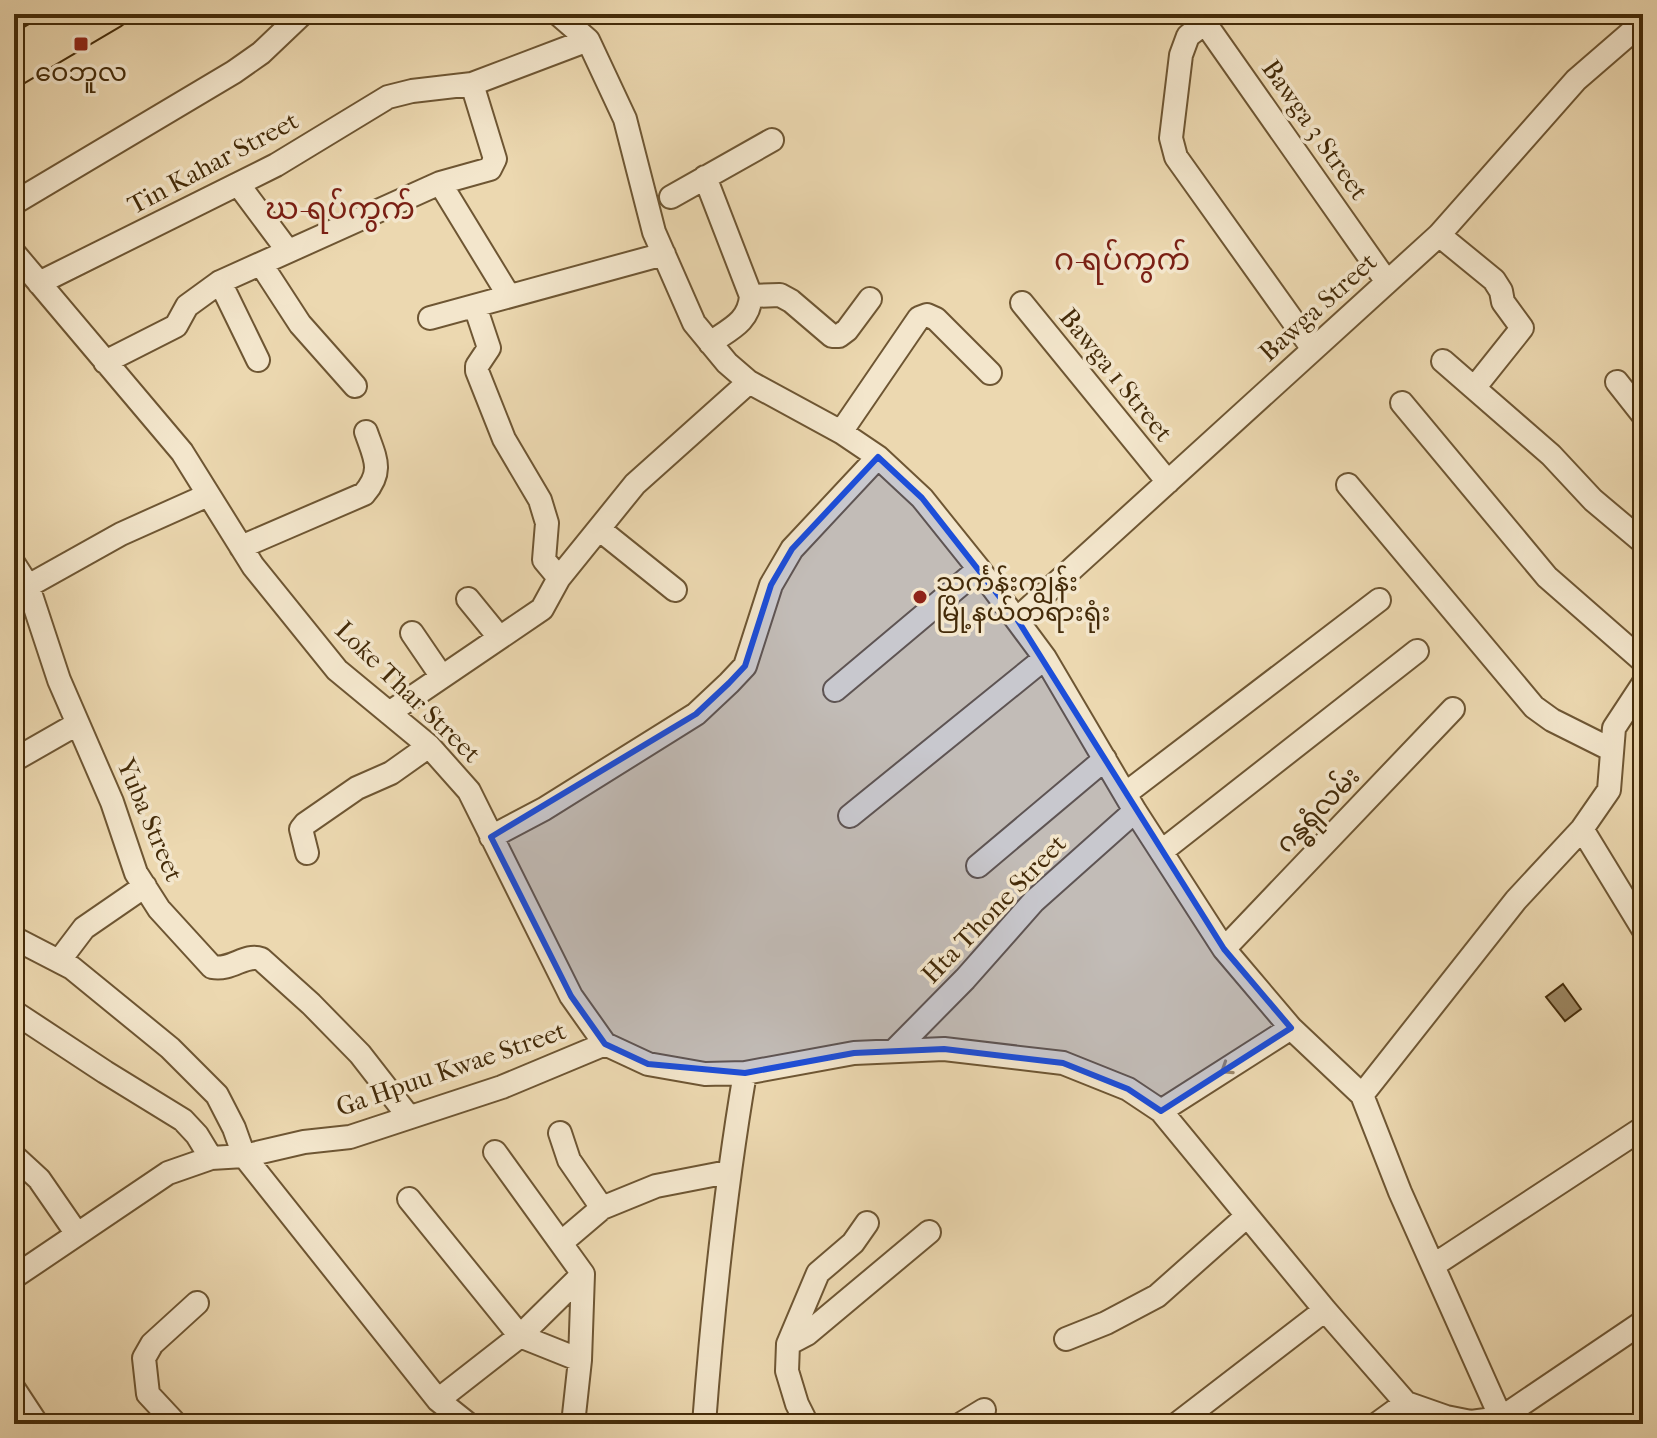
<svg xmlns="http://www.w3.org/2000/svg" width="1657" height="1438" viewBox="0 0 1657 1438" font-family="'IM FELL French Canon','Noto Sans Myanmar',serif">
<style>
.building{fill:#9b8560;stroke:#442b09;stroke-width:2}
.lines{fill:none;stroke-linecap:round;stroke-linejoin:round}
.minor-casing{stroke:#6e5633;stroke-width:26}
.major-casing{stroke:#442b09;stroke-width:30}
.minor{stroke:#f3e6cc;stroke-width:22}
.major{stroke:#ecd8b0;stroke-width:26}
.oneway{stroke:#9c886a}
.marked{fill:#1d4ed8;fill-opacity:0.2;stroke:#1d4ed8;stroke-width:6;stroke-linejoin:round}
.poi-dot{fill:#8f2418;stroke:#f3e6cc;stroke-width:3}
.labels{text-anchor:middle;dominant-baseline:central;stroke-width:7;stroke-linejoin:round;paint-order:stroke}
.poi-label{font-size:26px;fill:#442b09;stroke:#f3e6cc}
.street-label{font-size:26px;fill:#442b09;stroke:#f3e6cc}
.quarter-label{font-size:30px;fill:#7a1f14;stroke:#f3e6cc}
</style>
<rect width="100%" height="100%" fill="#ecd8b0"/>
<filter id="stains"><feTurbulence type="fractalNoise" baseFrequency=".0025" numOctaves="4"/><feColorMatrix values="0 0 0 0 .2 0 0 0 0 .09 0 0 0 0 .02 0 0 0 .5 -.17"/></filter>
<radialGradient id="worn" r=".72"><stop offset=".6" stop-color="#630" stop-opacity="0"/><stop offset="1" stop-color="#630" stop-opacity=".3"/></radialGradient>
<path class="building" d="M1563,984L1581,1009L1565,1021L1546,997Z"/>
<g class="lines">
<g class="minor-casing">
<path id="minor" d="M558,14L588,40L625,119L654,232L694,323L727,363L749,382L841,432L878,457L922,498L979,569L1045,658L1135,811L1224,949L1291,1028L1362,1095L1400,1192L1501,1418L1507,1424
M1214,15L1205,23L1387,282
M1205,23L1188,36L1181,55L1171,138L1176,157L1313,349
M705,177L751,296C749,322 730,329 710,343
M440,183L509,296
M238,184L288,251
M671,197L772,140
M14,203L234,72L261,53L302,14
M1439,235L1494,280L1501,291L1503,302L1522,328L1475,387
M14,253L182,452L253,566L337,670L429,746L469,791L571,996L605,1044L648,1064L705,1074L745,1073L854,1053L944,1049L1063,1063L1128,1089L1161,1111L1325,1310L1406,1403L1446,1417L1471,1422L1501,1418L1643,1322
M261,264L300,324L355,386
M220,282L258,360
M39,283L276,165L388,97L412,91L472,84
M751,296L780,295L791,301L832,336H839L847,330L870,299
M1022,303L1168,482
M475,306L489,348L477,366V371L504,439L540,500L547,523L544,560L559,578
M430,318L664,254
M1443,361L1551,455L1593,500L1643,542
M105,362L176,326L187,306L220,282L440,183L490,169L495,159L472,84L588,40
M1617,382L1643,415
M1402,403L1547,577L1643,661
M841,432L919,318L927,315L936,319L990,373
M1348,485L1534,707L1552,720L1612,750
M599,529L675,590
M241,547L364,494C384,471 375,458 366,432
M14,564L28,586L59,680L112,802L136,873L159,909L212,967C232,971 245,953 261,959L311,1004L360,1054L409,1117
M468,599L499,637
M14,603L28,586L121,534L208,495
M1017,619L1439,235L1576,80L1643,22
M412,633L442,677
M835,690L979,569
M389,713L542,609L559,578L635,484L749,382
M14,760L77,724
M1125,794L1379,600
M850,816L1045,658
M1582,829L1643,929
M491,837L544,809L696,714L729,683L745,666L771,585L792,549L878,457
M1162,851L1417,651
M307,853L301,829L305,824L357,788L391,773L429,746
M978,866L1105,759
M14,938L72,968L170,1048L217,1095L234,1128L244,1156L438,1400L468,1424
M1224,949L1453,709
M59,961L84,928L145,886
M14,1012L105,1072L183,1120L197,1135L211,1158
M895,1050L965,979L1034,901L1135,811
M1362,1095L1516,900L1582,829L1609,790L1614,728L1643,684
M1161,1111L1291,1028
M560,1133L569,1160L602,1208
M495,1152L583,1274L580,1360L573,1424
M14,1156L39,1179L77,1234
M409,1199L520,1336L580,1360
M562,1242L602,1208L656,1186L728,1172
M1434,1265L1643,1128
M14,1277L168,1173L211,1158L244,1156L304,1142L350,1137L502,1087L605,1044
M1066,1339L1106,1323L1157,1296L1247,1216
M788,1344L807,1334L929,1232
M14,1389L37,1424
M438,1400L520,1336L583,1274
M176,1424L148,1394L144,1358L152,1344L197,1303
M704,1424C713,1306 725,1190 745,1073
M807,1424L797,1404L787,1371L788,1344L818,1273L853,1243L867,1223
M961,1424L984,1410
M1177,1424L1325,1310
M1377,1424L1406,1403"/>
</g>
<g class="major-casing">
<path id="major" d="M14,49L74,14
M14,73L114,14"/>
</g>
<use href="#minor" class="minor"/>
<use href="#major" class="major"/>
</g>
<defs><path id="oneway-chevron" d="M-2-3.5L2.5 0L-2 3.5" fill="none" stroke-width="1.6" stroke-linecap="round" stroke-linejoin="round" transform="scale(2)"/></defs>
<use class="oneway" href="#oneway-chevron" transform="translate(1226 1069) rotate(147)"/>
<path class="marked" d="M878,457L922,498L1017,619L1224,949L1291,1028L1161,1111L1128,1089L1063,1063L944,1049L854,1053L745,1073L648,1064L605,1044L571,996L491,837L696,714L729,683L745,666L771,585L792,549Z"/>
<g class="poi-dot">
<rect x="73" y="36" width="16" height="16" rx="4"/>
<circle cx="920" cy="597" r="8"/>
</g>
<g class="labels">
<g class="poi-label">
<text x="81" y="72">ဝေဘူလ</text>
<text x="936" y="582" text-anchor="start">သင်္ကန်းကျွန်း<tspan x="936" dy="30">မြို့နယ်တရားရုံး</tspan></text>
</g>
<g class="street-label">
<text transform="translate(1315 130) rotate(55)">Bawga 3 Street</text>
<text transform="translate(213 163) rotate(-28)">Tin Kahar Street</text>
<text transform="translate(1318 307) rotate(-42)">Bawga Street</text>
<text transform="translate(1116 375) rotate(51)">Bawga 1 Street</text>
<text transform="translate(408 692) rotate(44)">Loke Thar Street</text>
<text transform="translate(1318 810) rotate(-46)">ဂန္ဓရုံလမ်း</text>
<text transform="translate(150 820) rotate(67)">Yuba Street</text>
<text transform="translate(994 909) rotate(-46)">Hta Thone Street</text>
<text transform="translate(451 1069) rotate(-19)">Ga Hpuu Kwae Street</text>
</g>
<g class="quarter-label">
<text x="340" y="209">ဃ-ရပ်ကွက်</text>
<text x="1122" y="260">ဂ-ရပ်ကွက်</text>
</g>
</g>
<rect width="1657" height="1438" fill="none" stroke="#ecd8b0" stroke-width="48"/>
<rect x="16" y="16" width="1625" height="1406" fill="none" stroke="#442b09" stroke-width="4"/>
<rect x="24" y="24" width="1609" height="1390" fill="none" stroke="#442b09" stroke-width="2"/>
<rect width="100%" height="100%" filter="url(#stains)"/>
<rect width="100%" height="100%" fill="url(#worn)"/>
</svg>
